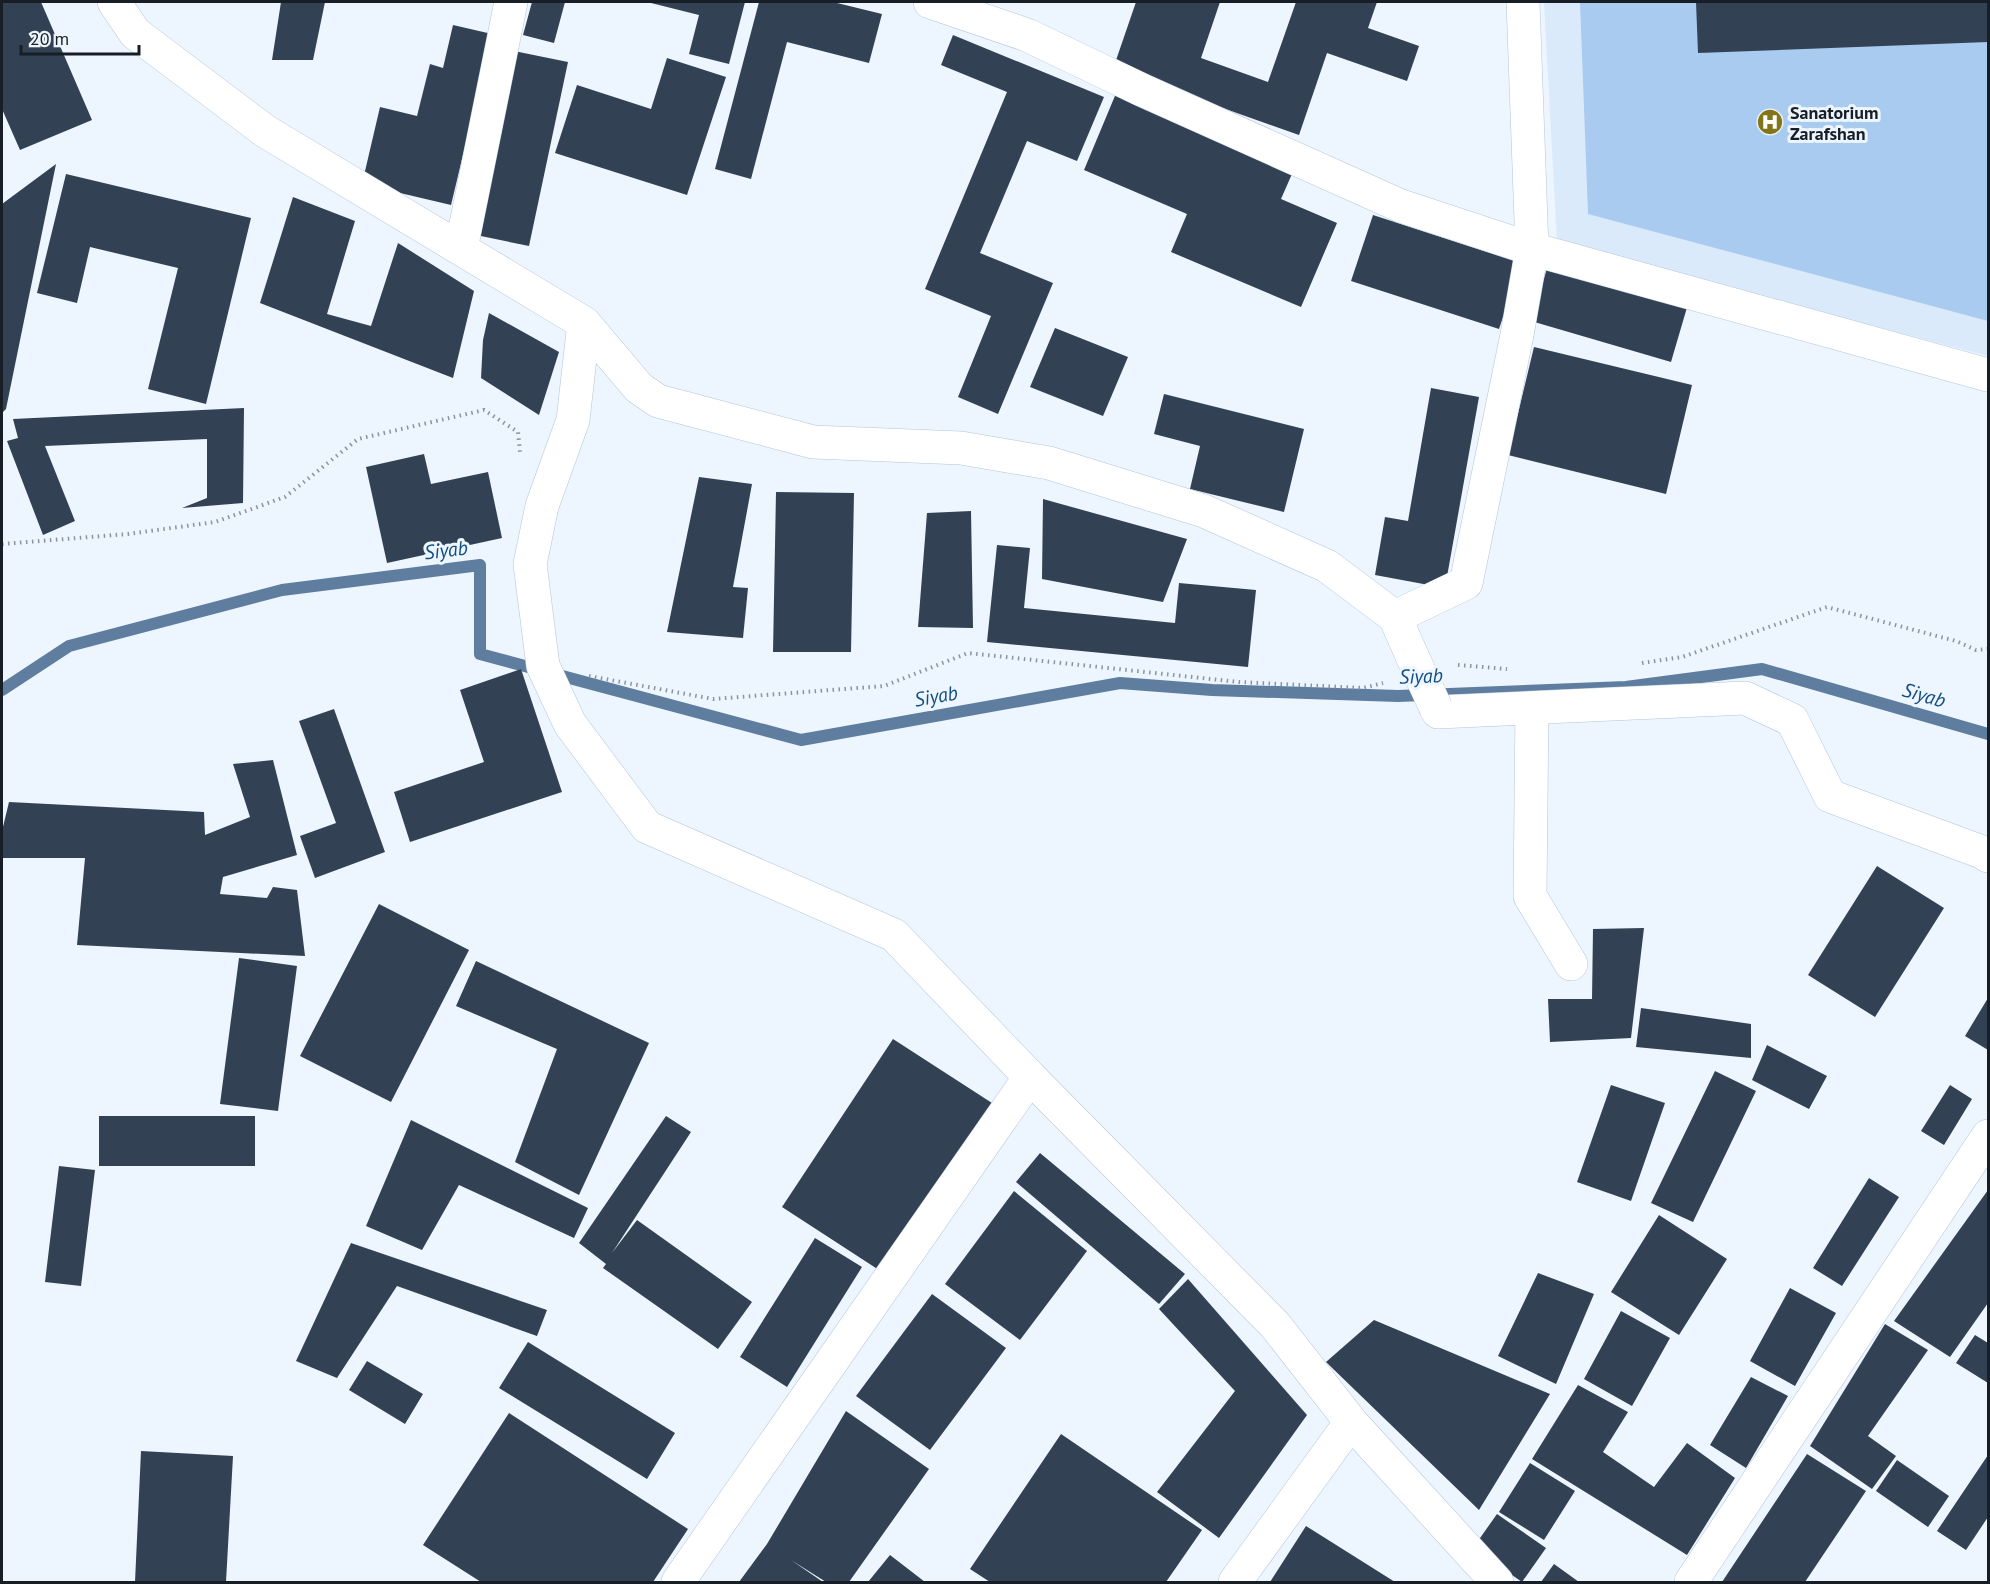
<svg xmlns="http://www.w3.org/2000/svg" width="1990" height="1584" viewBox="0 0 1990 1584" font-family="'PT Sans',sans-serif">
<style>
.built{fill:#dbeafb}
.green{fill:#a9cbf0}
.lines{fill:none;stroke-linecap:round;stroke-linejoin:round}
.stream{stroke:#5f7d9e;stroke-width:12}
.building{fill:#324254}
.minor-casing{stroke:#b3c6db;stroke-width:34}
.path{stroke:#8b939b;stroke-width:4;stroke-dasharray:1.5 4.5;stroke-linecap:butt}
.minor{stroke:#fff;stroke-width:33}
.minor-bridge-casing{stroke:#b3c6db;stroke-width:34;stroke-linecap:butt}
.minor-bridge{stroke:#fff;stroke-width:33}
.labels{text-anchor:middle;dominant-baseline:central;stroke-width:6;stroke-linejoin:round;paint-order:stroke}
.poi-label{font-size:18px;font-weight:bold;fill:#171e26;stroke:#edf5fe;text-anchor:start}
.water-label{font-size:20px;font-style:italic;fill:#124e84;stroke:#edf5fe}
</style>
<rect width="100%" height="100%" fill="#edf5fe"/>
<path class="built" d="M1544,2H1988V356L1557,243Z"/>
<path class="green" d="M1580,2H1988V321L1588,214Z"/>
<g class="lines">
<path class="stream" d="M2,690L69,646L282,590L480,565V654L801,740L1120,683L1212,690L1398,696L1626,687L1762,669L1988,734"/>
</g>
<path class="building" d="M2,2H41L92,120L20,150L2,109Z
M281,2H325L313,60H272Z
M532,2H565L554,43L523,35Z
M647,2H745L729,64L689,54L699,15Z
M759,2H833L882,14L869,63L787,42L751,179L715,169Z
M1136,2H1220L1201,58L1268,82L1296,2H1377L1368,28L1419,46L1407,81L1327,53L1299,135L1113,69Z
M1696,2H1988V42L1698,53Z
M453,25L492,34L451,205L362,184L380,107L417,116L430,64L443,68Z
M953,35L1104,97L1077,161L1027,141L980,253L1053,283L998,414L958,397L991,316L925,289L1007,92L941,65Z
M514,51L568,62L529,246L476,235Z
M667,58L726,77L687,195L555,153L577,85L651,109Z
M1117,91L1295,167L1281,199L1337,223L1301,307L1171,252L1187,214L1084,170Z
M56,164L6,409L2,413V204Z
M66,174L251,218L206,404L148,389L178,268L90,247L77,303L37,293Z
M293,197L355,221L327,314L371,326L398,243L474,291L453,378L260,303Z
M1373,215L1521,263L1499,329L1351,281Z
M1549,262L1688,304L1671,362L1531,321Z
M489,313L559,352L539,415L481,378L483,340Z
M1055,328L1128,357L1103,416L1030,387Z
M1534,347L1692,385L1666,494L1508,455Z
M1431,388L1479,397L1445,588L1375,575L1385,517L1408,521Z
M1164,394L1304,429L1284,512L1190,489L1200,446L1154,434Z
M244,408L243,503L182,508L207,498V439L45,446L75,521L43,535L7,441L18,438L13,419Z
M424,454L431,484L488,472L502,538L387,563L366,467Z
M699,477L752,484L733,587L748,588L743,638L667,632Z
M776,492L854,493L851,652H773Z
M1043,499L1187,539L1163,602L1042,579Z
M971,511L973,628L918,627L927,513Z
M997,545L1030,548L1024,608L1175,623L1179,583L1256,590L1248,667L987,642Z
M521,669L562,792L410,842L394,792L484,762L460,690Z
M334,709L385,852L315,878L300,836L336,823L299,721Z
M273,760L297,855L223,877L220,894L267,898L273,887L297,890L305,956L77,945L85,858H2V831L9,802L204,812L205,835L250,817L233,764Z
M1877,866L1944,908L1875,1017L1808,975Z
M379,904L469,950L391,1102L300,1056Z
M1644,928L1631,1038L1550,1042L1548,999H1592L1593,929Z
M239,958L297,966L278,1111L220,1104Z
M476,961L649,1043L579,1195L515,1162L557,1049L456,1006Z
M1988,998V1050L1965,1036Z
M1641,1008L1751,1024V1058L1636,1047Z
M893,1039L992,1103L882,1272L782,1207Z
M1767,1045L1827,1076L1809,1109L1752,1080Z
M1715,1071L1756,1091L1693,1222L1651,1203Z
M1611,1085L1665,1103L1631,1201L1577,1182Z
M1950,1085L1972,1099L1944,1145L1921,1131Z
M99,1116H255V1166H99Z
M666,1116L691,1132L612,1253L637,1220L752,1302L718,1349L603,1268L606,1264L579,1243Z
M411,1120L588,1208L574,1238L459,1185L422,1250L366,1226Z
M1040,1153L1185,1274L1159,1304L1016,1182Z
M59,1166L95,1170L81,1286L45,1282Z
M1869,1178L1899,1197L1842,1286L1813,1268Z
M1988,1190V1303L1950,1357L1894,1321Z
M1014,1191L1087,1251L1020,1340L945,1284Z
M1659,1215L1727,1259L1679,1335L1611,1292Z
M815,1238L862,1267L787,1387L740,1357Z
M351,1243L547,1310L537,1336L397,1286L337,1378L296,1361Z
M1538,1273L1594,1294L1556,1384L1498,1356Z
M1188,1279L1307,1415L1219,1538L1157,1492L1235,1391L1159,1309Z
M1790,1288L1836,1313L1795,1386L1750,1361Z
M932,1294L1006,1348L930,1450L856,1396Z
M1621,1311L1670,1338L1632,1406L1584,1379Z
M1374,1320L1550,1394L1479,1510L1326,1362Z
M1885,1324L1928,1350L1868,1436L1896,1456L1872,1489L1810,1446Z
M1975,1335L1988,1343V1383L1956,1363Z
M528,1342L675,1433L647,1479L499,1388Z
M367,1361L423,1394L405,1424L349,1390Z
M1751,1377L1788,1396L1746,1468L1710,1445Z
M1578,1385L1628,1412L1603,1452L1654,1487L1687,1443L1735,1478L1687,1555L1532,1459Z
M846,1411L929,1469L849,1582H826L791,1560L823,1582H739L767,1544Z
M509,1413L688,1529L653,1582H481L423,1545Z
M1061,1434L1202,1530L1166,1582H990L970,1569Z
M141,1451L233,1456L226,1582H135Z
M1807,1454L1866,1491L1805,1582H1722Z
M1988,1455V1517L1966,1550L1937,1531Z
M1897,1460L1949,1496L1928,1527L1876,1491Z
M1530,1463L1575,1491L1544,1540L1499,1512Z
M1497,1514L1546,1548L1522,1582L1473,1548Z
M1306,1526L1395,1582H1270Z
M890,1555L925,1582H868Z
M1554,1564L1579,1582H1541Z"/>
<g class="lines">
<g class="minor-casing">
<path id="minor" d="M114,2L135,33L265,131L584,323L639,388L658,401L813,442L961,448L1049,463L1204,511L1327,566L1395,617L1413,658
M930,2L1027,35L1142,90L1401,206L1532,249L1517,335L1466,583L1395,617
M1523,2L1532,249L1988,375
M461,249L511,2
M584,323L573,420L542,506L530,564L543,666L570,724L647,827L894,935L1030,1077
M1436,708L1438,712L1745,698L1792,720L1830,796L1982,852L1988,856
M1532,708L1530,896L1571,964
M678,1582L1030,1077L1275,1325L1351,1422L1497,1582
M1235,1582L1351,1422
M1691,1582L1988,1136"/>
</g>
<path class="path" d="M2,544L128,534L215,522L285,497L358,439L484,410L518,432L520,452
M1642,663L1682,657L1827,607L1956,641L1976,650L1988,649
M1458,665L1507,669
M589,676L713,699L884,686L968,653L1239,682L1363,688L1383,683"/>
<use href="#minor" class="minor"/>
<g class="minor-bridge-casing">
<path id="minor-bridge" d="M1413,658L1436,708"/>
</g>
<use href="#minor-bridge" class="minor-bridge"/>
</g>
<defs>
<g id="hospital-disc" transform="scale(1.35)"><circle r="9.5" fill="#837619" stroke="#edf5fe"/><path d="M-5-5h3v3.5h4V-5h3V5h-3V1.5h-4V5h-3Z" fill="#fff"/></g>
</defs>
<g fill-rule="evenodd">
<use href="#hospital-disc" x="1770" y="122"/>
</g>
<g class="labels">
<g class="poi-label">
<text x="1790" y="112">Sanatorium<tspan x="1790" dy="21">Zarafshan</tspan></text>
</g>
<g class="water-label">
<text transform="translate(446 550) rotate(-7)">Siyab</text>
<text transform="translate(1421 676) rotate(-2)">Siyab</text>
<text transform="translate(1924 695) rotate(16)">Siyab</text>
<text transform="translate(936 696) rotate(-10)">Siyab</text>
</g>
</g>
<rect width="1990" height="1584" fill="none" stroke="#171e26" stroke-width="6"/>
<path d="M21 45v9h118v-9" fill="none" stroke="#171e26" stroke-width="3"/>
<text x="30" y="45" font-size="18" fill="#171e26" stroke="#edf5fe" stroke-width="4.5" paint-order="stroke">20 m</text>
</svg>
